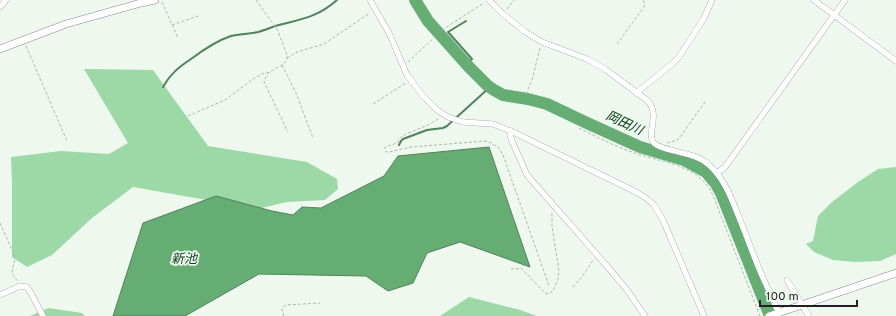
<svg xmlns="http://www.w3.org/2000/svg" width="896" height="316" viewBox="0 0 896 316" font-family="Overpass,'Noto Sans JP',sans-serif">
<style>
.green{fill:#9cd9a6}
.water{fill:#66ad74;stroke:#51835a}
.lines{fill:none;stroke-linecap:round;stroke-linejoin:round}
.stream{stroke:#51835a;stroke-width:2}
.river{stroke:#66ad74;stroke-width:12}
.minor-casing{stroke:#868e87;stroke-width:6}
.tertiary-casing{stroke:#868e87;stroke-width:8}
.path{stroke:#afb7af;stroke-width:1;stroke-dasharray:3 2;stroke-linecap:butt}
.minor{stroke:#fff;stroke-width:5.5}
.tertiary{stroke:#fff;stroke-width:7}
.labels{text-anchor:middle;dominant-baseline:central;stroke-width:3.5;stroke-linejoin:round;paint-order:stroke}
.water-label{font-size:13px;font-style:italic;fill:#073e19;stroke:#eef8ef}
</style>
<rect width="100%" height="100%" fill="#eef8ef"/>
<path class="green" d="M84,69L153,70L208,146L307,162L337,179L338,189L325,200L287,202L257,209L133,187L92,218L52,255L27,267L12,257V182L11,157L61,151L109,154L128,143Z
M896,167V254L880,261L855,262L833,260L814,252L806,244L813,241L818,216L832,202L858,182L878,169Z
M469,297L520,310L537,316H440Z
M48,308L82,313L85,316H30Z"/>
<path class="water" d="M489,147L530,267L460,242L427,253L413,283L388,291L366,276L259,274L185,316H113L143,223L216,196L272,211L293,215L302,207L321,208L384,176L398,156Z"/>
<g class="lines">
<path class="stream" d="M466,64L472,59L448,32L466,21
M163,87C170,74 179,67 191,59C203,50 216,41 231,36C240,34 249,34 258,32C265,30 272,27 279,25C302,19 318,17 337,0
M399,145L401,141L403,139L427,130L443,128L447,126L490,87"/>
<path class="river" d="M415,0L428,21L469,67L488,86L494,90L503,95L528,99L547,104L587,123L640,147L684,160L706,172L716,184L721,193L770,316"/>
<g class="minor-casing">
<path id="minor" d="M370,0L390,35L407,75L424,97L437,110L448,117L463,122L493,124L511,131L636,192L646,198L654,205L663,220L704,316
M489,0L503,14L524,31L542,42L587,59L605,69L648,101C660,115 647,133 653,142C658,149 682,152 690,155C697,157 704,160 709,165C725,179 732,200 740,220C747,237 753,254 760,271C766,285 773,299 779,313
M814,0L896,61
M0,7L6,0
M636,93L672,64L679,57L704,18L712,0
M511,131L510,135L512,141L527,175L613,273L627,290L645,316
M717,173L725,167L845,0
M787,280L809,316
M0,295L20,286L27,287L31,293L43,316"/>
</g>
<g class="tertiary-casing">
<path id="tertiary" d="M0,49L66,24L141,3L155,0
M769,316L896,273"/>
</g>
<path class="path" d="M256,0L277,29L287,55C288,66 275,67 269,73C266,75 265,79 264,82L288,132
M162,2L178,38
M507,9L514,0
M172,25L198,16
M442,30L484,3
M617,44L644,7L645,4L643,0
M26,46L67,141
M287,58L297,52L324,44L370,13
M408,62L436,36
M282,65L296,93L313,138
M526,94L532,80L540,48
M373,104L406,83
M188,116L225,100L253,79L266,72L269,73
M438,119L428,125L406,134L401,137L397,143L385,147V149L386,152H389L411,147L486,141L491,143L498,147L503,155L549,286
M579,128C597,137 616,147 635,153C657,161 689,164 705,183C709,187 712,193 714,198L760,316
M667,143L677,140L680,137L705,102
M0,223L15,257C15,268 7,271 18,281
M511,269H516L521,268L545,293L548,294L553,291L556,284L558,279L559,271L552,226V213
M573,287L582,277L593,260
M284,316L282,310L283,307L286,305L320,303"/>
<use href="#minor" class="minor"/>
<use href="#tertiary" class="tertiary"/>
</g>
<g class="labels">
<g class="water-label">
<text transform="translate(624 124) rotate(25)">岡田川</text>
<text x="184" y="260">新池</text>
</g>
</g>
<path d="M760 300v6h97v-6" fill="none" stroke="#1f221f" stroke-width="2"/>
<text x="766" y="300" font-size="12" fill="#1f221f" stroke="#eef8ef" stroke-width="3" paint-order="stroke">100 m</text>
</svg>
